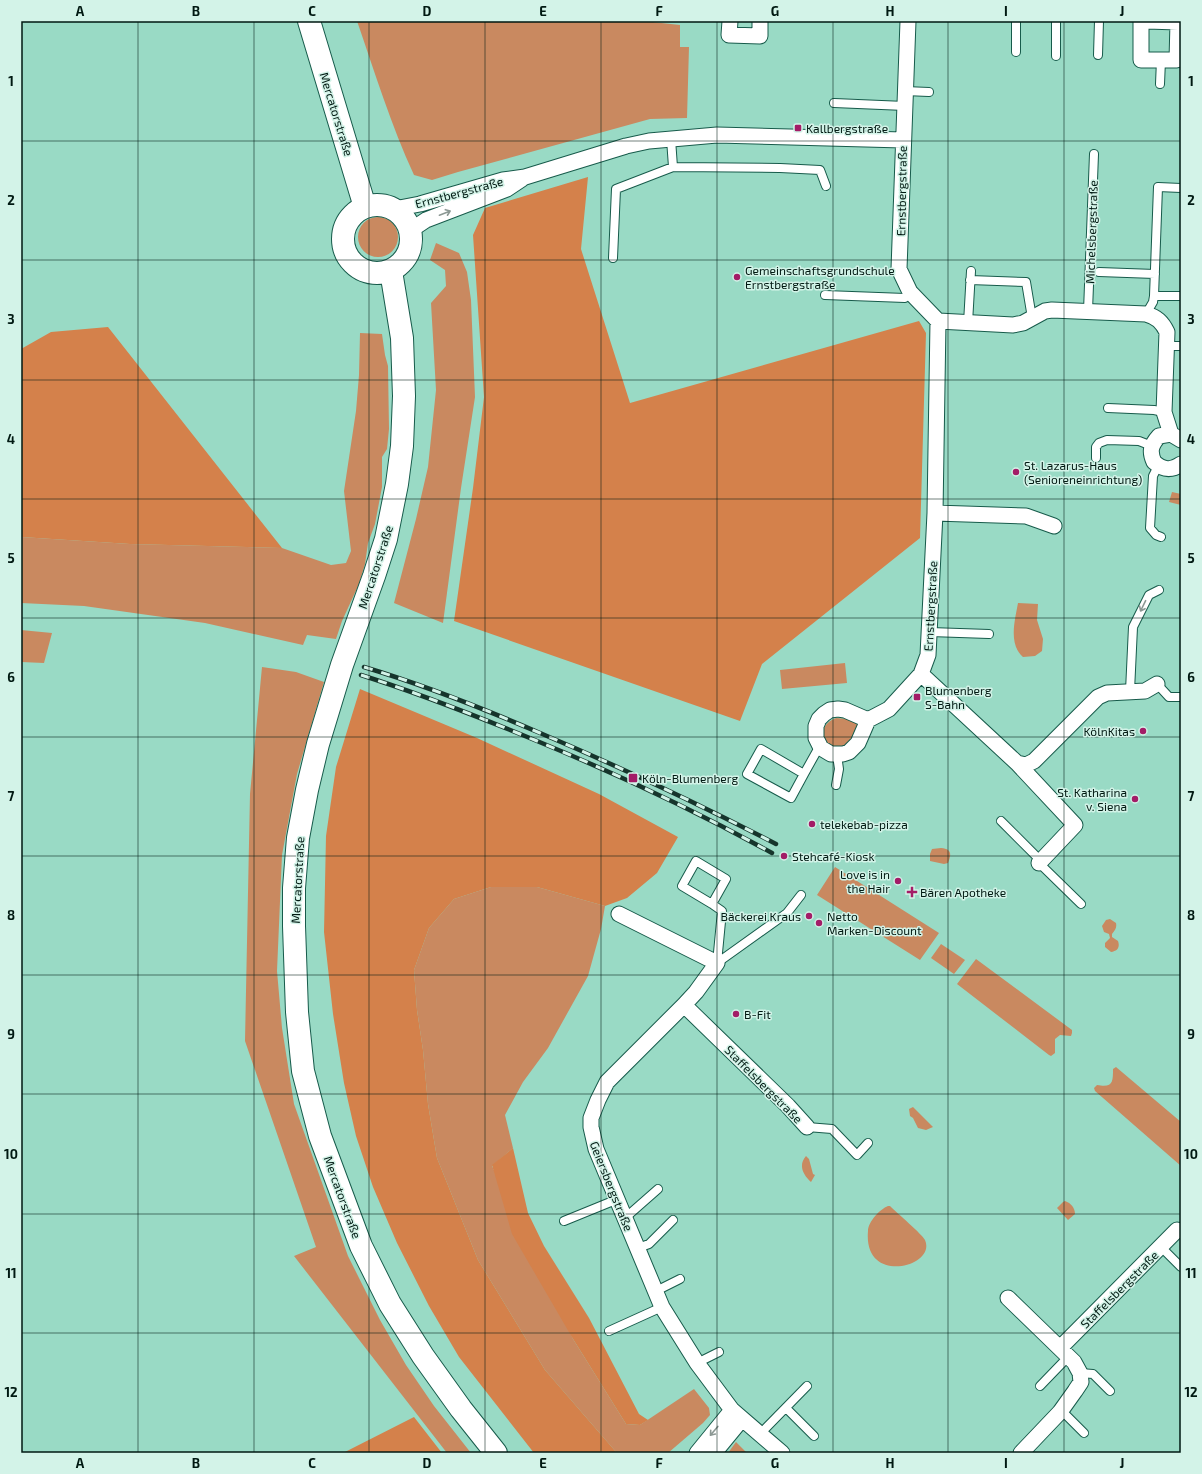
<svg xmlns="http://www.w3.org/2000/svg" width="1202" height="1474" viewBox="0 0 1202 1474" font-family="'Exo 2',sans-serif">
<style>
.green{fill:#c98960}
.forest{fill:#d4814b}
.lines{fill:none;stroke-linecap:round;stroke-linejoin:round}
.lane-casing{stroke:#175b4b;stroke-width:10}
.street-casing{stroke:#175b4b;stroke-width:17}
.secondary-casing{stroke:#175b4b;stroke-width:24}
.lane{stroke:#fff;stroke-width:8}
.street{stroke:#fff;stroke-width:15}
.secondary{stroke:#fff;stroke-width:22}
.rail-casing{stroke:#16352c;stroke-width:4.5}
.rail{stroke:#d3f3e8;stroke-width:3;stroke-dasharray:9;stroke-linecap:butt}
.oneway{stroke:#8c9894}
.grid{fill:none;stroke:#001912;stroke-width:1;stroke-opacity:0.55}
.poi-dot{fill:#a31c67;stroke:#d3f3e8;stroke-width:1.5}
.labels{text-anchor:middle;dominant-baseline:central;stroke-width:3;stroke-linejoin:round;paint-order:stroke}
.street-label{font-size:12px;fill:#001912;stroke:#d3f3e8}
.poi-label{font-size:12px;fill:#001912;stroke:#d3f3e8;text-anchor:start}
.neatline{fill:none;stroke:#001912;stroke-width:1.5}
.grid-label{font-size:13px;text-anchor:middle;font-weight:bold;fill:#001912}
</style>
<rect width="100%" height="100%" fill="#99dac5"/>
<path class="green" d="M357,21H643L680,25V47H689L687,118L650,119L458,172L432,180L414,175C391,125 375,73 357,21Z
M358 237a20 20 0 1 1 40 0a20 20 0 1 1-40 0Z
M436,243L459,253L467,272L471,300L475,397L461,488L443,623L394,603L416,519L428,467L436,390L431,303L446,286L445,270L430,260Z
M360,333L382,334L385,355L388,366L389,429L387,449L382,457V487L375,524L368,543L365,564L359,584L342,621L336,639L307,635L303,645L205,623L84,606L21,603V537L130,544L282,548L331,565L346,563L351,551L344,491L356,411L359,375Z
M1172,492L1181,494V505L1169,502Z
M1018,603L1038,604L1037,620L1043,639L1042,651L1035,656L1023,657C1008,644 1015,620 1018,603Z
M21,630L52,633L44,663L21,662Z
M845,663L847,683L782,689L780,670Z
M262,667L296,672L324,682L297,774L282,855L277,971L282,1028L294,1104L348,1256L380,1320L406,1365L434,1406L471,1453H447L294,1256L316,1247L245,1041L250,794Z
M836,718L847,719L857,723L858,727C839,773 804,730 836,718Z
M941,848C951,849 952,853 948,863L944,864L930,861V854L932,849Z
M835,867L939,933L920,960L817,895Z
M491,887H537L605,906L601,929L588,976L548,1048L523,1082L505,1115L513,1148L492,1166L573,1339L626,1424L640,1425L694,1389L709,1408L710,1415L703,1423L668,1453H617L545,1370L478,1260L437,1158L428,1104L423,1050L417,1010L414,970L429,928L454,899Z
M1110,919L1116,923C1117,928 1115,930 1112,934V937L1118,941C1120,947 1118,951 1111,952L1105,947V943L1110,938L1109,934L1104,932L1102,926L1106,920Z
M941,944L965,960L954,974L931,958Z
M976,959L1072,1030V1033L1071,1036L1060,1035L1055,1039V1053L1051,1056L1049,1055L957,984Z
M1116,1067L1181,1122V1166L1095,1091L1094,1088L1097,1085C1113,1088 1113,1082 1113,1069Z
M913,1107L933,1127L926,1130L918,1128L913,1118L910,1116L909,1109Z
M806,1156L809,1159L813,1174L815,1175L811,1182C803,1175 798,1165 806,1156Z
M1065,1201C1071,1203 1075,1208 1075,1214L1068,1220L1057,1208L1063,1202Z
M888,1206H890C897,1213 922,1234 925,1240C937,1267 863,1286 868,1231C868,1222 880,1209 888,1206Z
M736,1442L747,1453H728Z"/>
<path class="forest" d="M588,177L581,249L630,403L919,321L926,333L920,538L762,664L740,721L454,621L473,488L484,397L473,235L485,208Z
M108,327L282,548L130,544L21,537V349L51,332Z
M360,689L477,738L599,794L678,837L657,873L627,898L605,906L537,887H491L454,899L429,928L414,970L417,1010L423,1050L428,1104L437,1158L478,1260L545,1370L617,1453H534L459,1357L429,1306L397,1243L373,1187L356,1136L344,1083L333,1014L324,932L326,836L336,767Z
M513,1148L528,1213L544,1246L589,1318L639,1414L648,1420L640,1425L626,1424L573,1339L512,1234L492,1165Z
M414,1417L442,1453H343Z"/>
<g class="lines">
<g class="lane-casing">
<path id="lane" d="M1016,21V52
M1098,55L1099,21
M1056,56V21
M1160,84L1161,60
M905,91L929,92
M834,103L905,106
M671,139L673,167L780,168L820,170L826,186
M613,258L616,189L673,167
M1099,272L1155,274
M970,280L1026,282L1032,318
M825,295L905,298L910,292
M1154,296H1181
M1088,311L1094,154
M1146,314L1153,302L1154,296L1158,187L1181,188
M968,323L971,271
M1167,346H1181
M1108,408L1154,410L1164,412
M1096,458V447L1099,443L1107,440L1139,441L1152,446
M1158,466L1153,476L1150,528L1156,535L1161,537
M930,632L989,634
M1157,684L1169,697H1181
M1130,691L1133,627L1149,595L1159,590
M804,774L791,798L747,774L761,749L804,774L818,749L821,748
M836,785L839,769L837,755
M1001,821L1041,861
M696,861L726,879L712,904L682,886Z
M1039,863L1081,904
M712,904L722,911L717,963
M717,963L787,913L801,895
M807,1127L832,1129L857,1155L868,1143
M625,1218L658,1189
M564,1221L618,1199
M1161,1247L1181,1267
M638,1248L649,1244L673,1220
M656,1291L680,1279
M609,1331L662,1307
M697,1363L719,1352
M1080,1373L1093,1374L1110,1391
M1040,1386L1068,1357
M786,1408L814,1436
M1061,1410L1084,1433
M760,1434L807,1386"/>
</g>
<g class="street-casing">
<path id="street" d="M730,21L729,35L760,36V21
M1141,21V60H1177L1178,22L1147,21
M394,209L420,204L503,180L525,177L626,146L649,141L717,135L903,140
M411,230L426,220L507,189L522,179
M938,321L1013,325L1023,323L1045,311L1052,310L1146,314C1157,317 1162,322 1167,332L1164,412L1171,434
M1181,440L1171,434L1159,436C1151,445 1149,451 1154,462C1163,470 1171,471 1181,464
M935,513L1026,516L1054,526
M921,674L1017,763L1026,765L1034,761L1098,697L1107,693L1145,691L1157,684
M868,720L845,710L838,709L830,710L824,714L819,719L816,726V738L821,748L831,754H843L849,752L858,743L868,720L889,709L921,674L928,655L935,513L938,321L910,292L899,269L908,21
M1017,763L1075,825L1039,863
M619,914L717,963L696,992L684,1005L607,1082L598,1100L591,1118V1127L596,1149L662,1307L697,1363L732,1410L782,1453
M684,1005L788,1106L807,1127
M1008,1298L1074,1362L1080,1373L1081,1382L1075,1391L1060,1412L1021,1453
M1060,1348L1177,1230
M697,1453L732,1410
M714,1453L742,1419"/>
</g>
<g class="secondary-casing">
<path id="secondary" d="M309,21L365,207
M343 239a34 34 0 1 1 68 0a34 34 0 1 1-68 0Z
M391,271L402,338L404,396L402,446L397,484L386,539L374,576L342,665L318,744L307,790L298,838L294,888V926L297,1012L303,1071L320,1136L361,1246L390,1304L423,1356L461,1409L496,1453"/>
</g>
<use href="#lane" class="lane"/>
<use href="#street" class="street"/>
<use href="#secondary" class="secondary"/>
<g class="rail-casing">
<path id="rail" d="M364,667C424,685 482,708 540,733C620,767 699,804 776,844
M361,675C421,694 479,717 537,741C617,774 696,811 772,853"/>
</g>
<use href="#rail" class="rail"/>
</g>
<defs><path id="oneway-shaft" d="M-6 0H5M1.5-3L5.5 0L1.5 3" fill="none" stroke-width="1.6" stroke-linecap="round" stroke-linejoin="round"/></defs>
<g class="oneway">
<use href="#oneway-shaft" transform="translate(445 213) rotate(-21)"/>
<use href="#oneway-shaft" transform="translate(1143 606) rotate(116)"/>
<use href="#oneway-shaft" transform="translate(714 1431) rotate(130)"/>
</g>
<path class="grid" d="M138,21V1453M254,21V1453M369,21V1453M485,21V1453M601,21V1453M717,21V1453M833,21V1453M948,21V1453M1064,21V1453M21,141H1181M21,260H1181M21,380H1181M21,499H1181M21,618H1181M21,737H1181M21,856H1181M21,975H1181M21,1094H1181M21,1214H1181M21,1333H1181"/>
<g class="poi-dot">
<rect x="794" y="124" width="8" height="8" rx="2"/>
<circle cx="737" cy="277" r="4"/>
<circle cx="1016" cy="472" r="4"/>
<rect x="913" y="693" width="8" height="8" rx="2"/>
<circle cx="1143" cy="731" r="4"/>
<rect x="628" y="773" width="10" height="10" rx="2"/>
<circle cx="1135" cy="799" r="4"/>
<circle cx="812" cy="824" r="4"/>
<circle cx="784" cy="856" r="4"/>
<circle cx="898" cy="881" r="4"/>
<path d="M910 886h4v4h4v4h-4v4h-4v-4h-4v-4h4z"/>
<circle cx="809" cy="916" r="4"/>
<circle cx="819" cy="923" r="4"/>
<circle cx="736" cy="1014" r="4"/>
</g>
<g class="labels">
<g class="street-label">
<text transform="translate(337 114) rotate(73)">Mercatorstraße</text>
<text transform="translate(901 191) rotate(-89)">Ernstbergstraße</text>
<text transform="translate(459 192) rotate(-15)">Ernstbergstraße</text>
<text transform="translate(1091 232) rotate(-88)">Michelsbergstraße</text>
<text transform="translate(375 567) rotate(-72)">Mercatorstraße</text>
<text transform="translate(930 606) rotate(-87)">Ernstbergstraße</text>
<text transform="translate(297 880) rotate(-87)">Mercatorstraße</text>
<text transform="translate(764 1084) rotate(45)">Staffelsbergstraße</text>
<text transform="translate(612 1186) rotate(68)">Geiersbergstraße</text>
<text transform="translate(343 1197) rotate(70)">Mercatorstraße</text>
<text transform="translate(1119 1289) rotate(-45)">Staffelsbergstraße</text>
</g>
<g class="poi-label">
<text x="806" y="128">Kallbergstraße</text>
<text x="745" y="270">Gemeinschaftsgrundschule<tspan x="745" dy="14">Ernstbergstraße</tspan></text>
<text x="1024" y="465">St. Lazarus-Haus<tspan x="1024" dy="14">(Senioreneinrichtung)</tspan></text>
<text x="925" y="690">Blumenberg<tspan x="925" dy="14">S-Bahn</tspan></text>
<text x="1135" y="731" text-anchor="end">KölnKitas</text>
<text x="642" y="778">Köln-Blumenberg</text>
<text x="1127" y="792" text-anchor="end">St. Katharina<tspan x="1127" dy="14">v. Siena</tspan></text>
<text x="820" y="824">telekebab-pizza</text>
<text x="792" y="856">Stehcafé-Kiosk</text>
<text x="890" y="874" text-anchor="end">Love is in<tspan x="890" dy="14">the Hair</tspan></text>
<text x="920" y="892">Bären Apotheke</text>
<text x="801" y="916" text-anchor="end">Bäckerei Kraus</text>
<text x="827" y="916">Netto<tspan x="827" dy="14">Marken-Discount</tspan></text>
<text x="744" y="1014">B-Fit</text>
</g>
</g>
<rect width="1202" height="1474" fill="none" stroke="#d3f3e8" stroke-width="44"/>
<rect x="22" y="22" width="1158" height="1430" class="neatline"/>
<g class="grid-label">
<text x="80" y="16">A</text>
<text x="196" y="16">B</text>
<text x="312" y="16">C</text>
<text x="427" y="16">D</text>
<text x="543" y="16">E</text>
<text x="659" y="16">F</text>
<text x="775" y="16">G</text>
<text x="890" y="16">H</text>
<text x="1006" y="16">I</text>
<text x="1122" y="16">J</text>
<text x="11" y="86">1</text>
<text x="1191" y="86">1</text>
<text x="11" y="205">2</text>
<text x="1191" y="205">2</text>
<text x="11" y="324">3</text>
<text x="1191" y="324">3</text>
<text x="11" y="444">4</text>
<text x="1191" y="444">4</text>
<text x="11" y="563">5</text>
<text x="1191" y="563">5</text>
<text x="11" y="682">6</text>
<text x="1191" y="682">6</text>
<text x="11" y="801">7</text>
<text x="1191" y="801">7</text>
<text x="11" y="920">8</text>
<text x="1191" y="920">8</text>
<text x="11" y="1039">9</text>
<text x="1191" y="1039">9</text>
<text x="11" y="1159">10</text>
<text x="1191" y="1159">10</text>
<text x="11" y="1278">11</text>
<text x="1191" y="1278">11</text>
<text x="11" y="1397">12</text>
<text x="1191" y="1397">12</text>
<text x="80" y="1468">A</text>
<text x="196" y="1468">B</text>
<text x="312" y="1468">C</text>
<text x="427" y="1468">D</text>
<text x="543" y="1468">E</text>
<text x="659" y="1468">F</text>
<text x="775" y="1468">G</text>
<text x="890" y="1468">H</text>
<text x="1006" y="1468">I</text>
<text x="1122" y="1468">J</text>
</g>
</svg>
